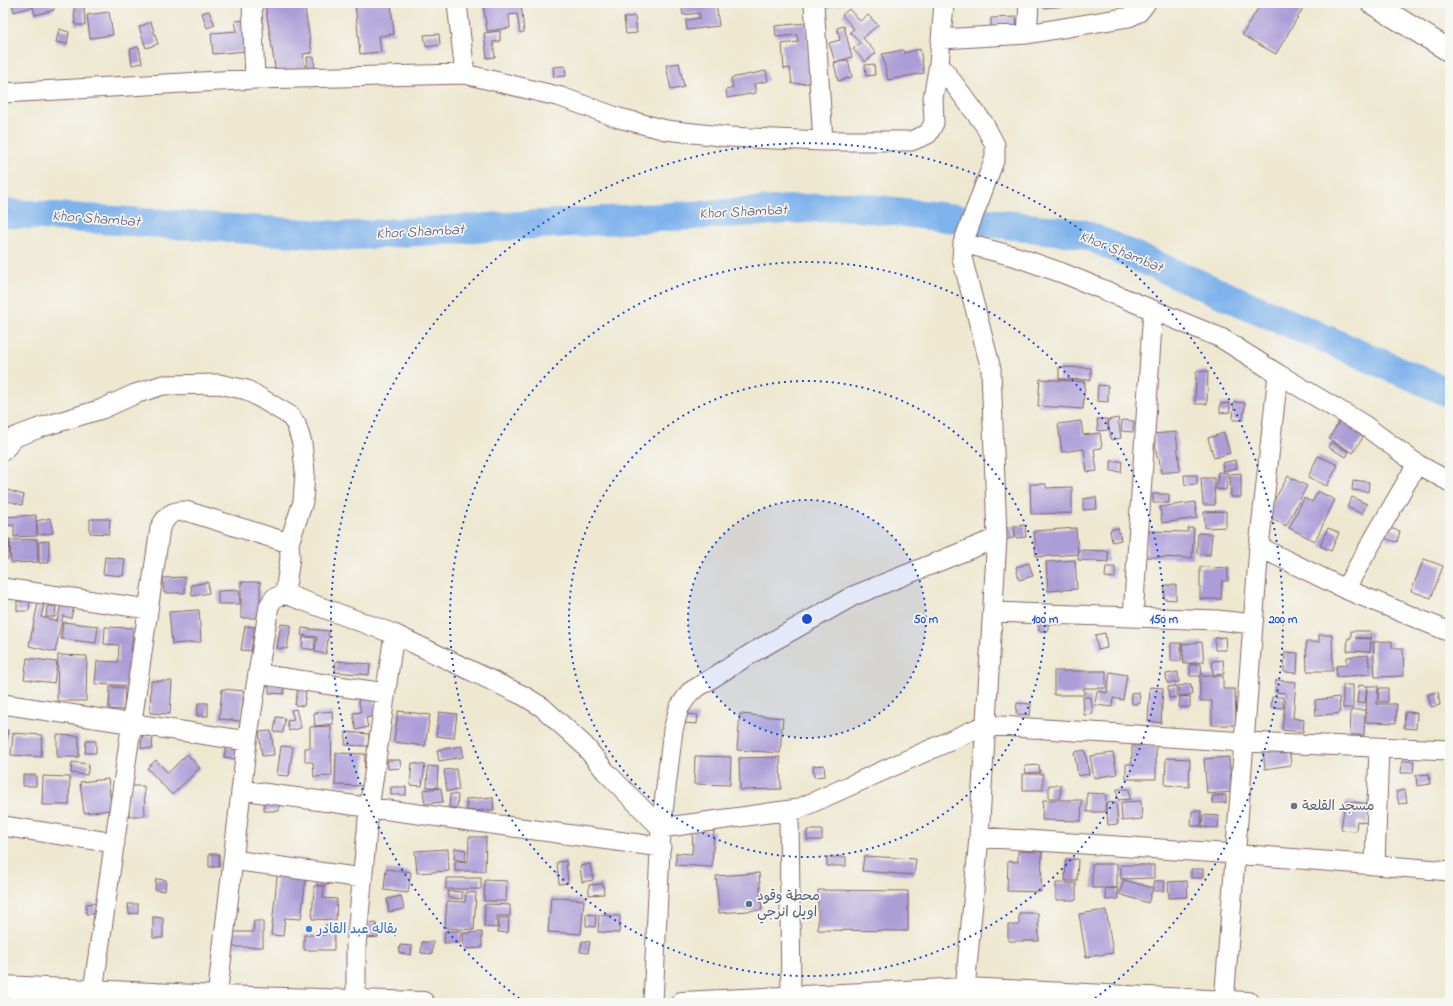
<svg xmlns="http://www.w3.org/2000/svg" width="1453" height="1006" viewBox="0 0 1453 1006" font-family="'Indie Flower','Playpen Sans Arabic',sans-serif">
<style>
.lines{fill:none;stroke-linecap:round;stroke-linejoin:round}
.river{stroke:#7fb3ec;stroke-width:29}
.building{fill:#ab9dd7}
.minor-casing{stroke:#836565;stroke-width:21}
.tertiary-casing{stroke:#836565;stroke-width:24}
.minor{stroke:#fff;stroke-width:19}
.tertiary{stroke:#fff;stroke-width:22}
.ring{fill:none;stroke:#1d4ed8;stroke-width:2;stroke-dasharray:2 4}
.worship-dot{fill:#6b7280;stroke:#f6f6f2;stroke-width:1.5}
.service-dot{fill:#5c6f8a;stroke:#f6f6f2;stroke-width:1.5}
.shop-dot{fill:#3f7fe0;stroke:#f6f6f2;stroke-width:1.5}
.labels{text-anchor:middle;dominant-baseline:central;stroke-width:3.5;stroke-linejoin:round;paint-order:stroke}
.worship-label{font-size:14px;fill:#5b616d;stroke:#f6f6f2;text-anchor:start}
.service-label{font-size:14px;fill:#4e5e75;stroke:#f6f6f2;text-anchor:start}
.shop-label{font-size:14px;fill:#366cbe;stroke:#f6f6f2;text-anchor:start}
.water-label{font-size:15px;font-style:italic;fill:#5d536f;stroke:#f6f6f2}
.centre{fill:#1d4ed8;stroke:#f6f6f2;stroke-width:2}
.ring-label{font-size:12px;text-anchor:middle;font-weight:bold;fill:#1d4ed8;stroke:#f6f6f2;stroke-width:3.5;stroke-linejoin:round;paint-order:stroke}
</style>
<rect width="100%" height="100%" fill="#f6f6f2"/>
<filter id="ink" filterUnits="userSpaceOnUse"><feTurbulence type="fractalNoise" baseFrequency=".025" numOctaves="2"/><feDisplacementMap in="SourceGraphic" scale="8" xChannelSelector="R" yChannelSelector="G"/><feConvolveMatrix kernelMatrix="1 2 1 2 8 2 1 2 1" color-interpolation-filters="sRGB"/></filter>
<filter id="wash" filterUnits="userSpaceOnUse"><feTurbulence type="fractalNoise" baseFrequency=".012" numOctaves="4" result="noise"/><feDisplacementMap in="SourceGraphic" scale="16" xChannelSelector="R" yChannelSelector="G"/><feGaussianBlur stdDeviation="0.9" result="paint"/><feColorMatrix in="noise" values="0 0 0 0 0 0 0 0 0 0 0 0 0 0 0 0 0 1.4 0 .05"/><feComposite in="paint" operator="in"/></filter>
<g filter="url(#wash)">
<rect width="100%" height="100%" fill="#eee8d0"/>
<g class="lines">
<path class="river" d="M3,213L346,236L849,206L1084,234L1450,393"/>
</g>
<g id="blocks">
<path class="building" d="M12,3H53L54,10L35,15L33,7L14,12Z
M265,3H304L312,53L303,54L305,69L276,74Z
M355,3H391L394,34L379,36L381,52L360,54Z
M483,3H521L524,32L520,33L517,14L509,15L510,28L487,31Z
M611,3H630L631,6L612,8Z
M681,3H716L719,26L687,30L686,20L700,18L699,13L683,15Z
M826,3H843V5L826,6Z
M991,3H1003V5L993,8Z
M1043,3H1085V4L1043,8Z
M1261,3H1306L1276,54L1242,35Z
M84,7L85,25H75L74,8Z
M849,9L860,21L868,15L878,25L863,38L876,53L865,62L853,49L860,43L850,32L854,29L842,15Z
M209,11L215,25L207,28L202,13Z
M109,12L113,35L90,38L87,15Z
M635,16L637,33L626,34L624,18Z
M1016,17L1017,28L991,30V18Z
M244,20L247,51L213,54L211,33L237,31L235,21Z
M151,22L158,44L146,48L139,27Z
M806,23L811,83L792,84L790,68L784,69L782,44L798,42L797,35L776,37L775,26Z
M844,26L852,57L835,62L829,43L840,40L837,28Z
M59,29L69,32L67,44L56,42Z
M500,31V41L493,42L495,57L487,58L484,33Z
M439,34L440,45L426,47L424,35Z
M139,47L142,63L132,65L130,49Z
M920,49L924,73L888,80L882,54L903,50L904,53Z
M307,57H314L315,71H308Z
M848,60L852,77L838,81L834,63Z
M679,63L684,87L671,90L666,65Z
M874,64L875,75L866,76L865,65Z
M565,66L566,76L554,77L553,67Z
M766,71L768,81L754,84L756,93L727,98L726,90L733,88L731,78Z
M1059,367L1091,368V380L1059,379Z
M1196,371H1208L1207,404H1195Z
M1040,379L1085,382L1083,409L1038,406Z
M1098,385L1108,386V402L1097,401Z
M1234,402L1245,403L1243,420H1233Z
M1230,403V412L1220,413V404Z
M1118,418L1121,438L1111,440L1108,420Z
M1097,419H1107L1108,430L1098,431Z
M1122,420L1134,421L1133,432L1121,431Z
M1340,420L1365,434L1353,453L1329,439Z
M1081,421L1083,435L1100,433L1102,448L1094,449L1097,471L1087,472L1084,449L1062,452L1058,424Z
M1176,432L1180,471L1161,473L1159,458H1157L1154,434Z
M1224,433L1230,453L1214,458L1208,438Z
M1331,442L1349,452L1346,457L1328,447Z
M1318,456L1338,465L1327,486L1308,477Z
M1236,460L1237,468L1223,471L1222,463Z
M1111,461H1122L1121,472L1111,471Z
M1218,472L1228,473L1226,490L1216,489Z
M1241,473V497H1231L1230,474Z
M1184,475H1197V484L1185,485Z
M1288,476L1307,486L1286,526L1266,515Z
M1201,478H1214L1215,505H1203Z
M1353,480L1369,482L1368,492L1352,490Z
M1030,484H1046V488L1072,487V513L1031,514Z
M7,490L24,495L22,505L5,500Z
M1318,491L1335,500L1315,541L1289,528L1304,498L1312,502Z
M1153,494H1169V503H1153Z
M1096,497L1097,509L1083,510V499Z
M1352,497L1367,504L1362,514L1347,507Z
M1195,502L1197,518L1162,523L1160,507Z
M1226,511V527L1205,528L1204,512Z
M36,515L37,536L14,537V525L3,526V517Z
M50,518L53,533L39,535L36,521Z
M90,519H110L109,534L90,533Z
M1025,525L1026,537L1016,538L1014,526Z
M1012,526L1014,538L1001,540L999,529Z
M1076,528L1078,554L1036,557L1034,531Z
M1118,528L1121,540L1112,542L1110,530Z
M1188,528H1194L1192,558L1146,557L1147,531L1188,532Z
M1328,528L1339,533L1331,551L1320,546Z
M1389,528L1400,531L1397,542L1386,539Z
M1198,533L1212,534L1210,555L1197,553Z
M3,539H10L9,559H3Z
M37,539L38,562L11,563L10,540Z
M49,541V563H39V542Z
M1079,550L1108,551V562L1078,560Z
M105,557L125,559L123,576L103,574Z
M1424,559L1443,566L1431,598L1411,591Z
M1075,560L1077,589L1048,591L1046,562Z
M1029,563L1033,576L1019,580L1016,567Z
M1106,567H1115V578L1105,577Z
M1200,567L1228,568V581H1222L1221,599H1200Z
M185,577V593H164L163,578Z
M208,582L209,593L192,596L191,585Z
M241,582H260V618H241Z
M1165,585H1176V600L1164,599Z
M239,590L240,604H218V591Z
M17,601H30L29,611H17Z
M38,603L44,605L41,617L57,621L61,604L74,606L71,618L63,616L55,652L29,646Z
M47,606H56L55,617H46Z
M199,610L201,642L172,644L169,612Z
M1048,619V631H1039L1038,620Z
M63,622L98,626L96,643L61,639Z
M281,624L291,625L287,649L277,648Z
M245,626L255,627L251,651L241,650Z
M105,627L133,628L129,686L95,684L97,661L118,662L119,645L104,644Z
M302,628L329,631L326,654L315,652L317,637L301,635Z
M1351,631H1371V638H1355L1371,639L1370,652L1347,651L1348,638H1351Z
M1105,633L1107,648L1098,650L1095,635Z
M1319,635H1332L1333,671H1307L1306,642H1319Z
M303,637L315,638L314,650L302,648Z
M1225,637L1226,650H1215V638Z
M1392,641V648H1403L1404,676L1375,677L1373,642Z
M1202,642L1204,662L1184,664L1182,644Z
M1171,643H1181V661H1171Z
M1285,652L1298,653L1297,673L1284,672Z
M58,655L87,656L86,701H57Z
M1368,655L1370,674L1337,677L1336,666L1347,665V657Z
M27,658L57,662L54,683L24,679Z
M1223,660L1224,674L1213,675L1212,661Z
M336,661L370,664L369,675L335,672Z
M1201,664L1202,676H1223V689H1235L1236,725H1212V701H1200V676H1190V665Z
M1054,671H1106V688H1084V695H1054Z
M1110,672L1127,675L1123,700L1113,698L1112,707L1095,705L1097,691L1107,693Z
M1178,672L1179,682L1167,683L1166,674Z
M1276,680L1296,682L1293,718L1304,720L1303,732L1282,730L1286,693L1275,692Z
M151,681H172L170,714L150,713Z
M1191,684L1192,695L1179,696L1178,686Z
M269,685L284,686V694L269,693Z
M1343,685H1353V708H1343Z
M1359,685L1367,686L1365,703H1357Z
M1176,686L1177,697L1169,698L1168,687Z
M1367,686H1378L1377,704H1397L1396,723L1366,722Z
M110,687L125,688L124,710L109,709Z
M1150,687L1163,688L1161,723L1148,721Z
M1379,688H1388V702H1379Z
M222,689L244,691L241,721L219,719Z
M298,689L306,691L304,706L295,705Z
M1139,692L1140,703L1132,704L1131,693Z
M1438,692L1440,705L1431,707L1428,694Z
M373,695L377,715L366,718L368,727L356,730L353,713L361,712L358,698Z
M1180,696L1190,697V707H1179Z
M1083,697H1091L1093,714L1084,715Z
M1272,697H1283V708L1271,707Z
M1339,697L1340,713L1316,716L1315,700Z
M198,703H208V716H197Z
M1017,703L1031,704L1030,715L1016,714Z
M296,709L301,728L289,731L287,721L294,720L291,710Z
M1351,710H1365L1364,735H1350Z
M332,711L333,724L315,726L314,713Z
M398,711L430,715L425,746L394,742Z
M439,712L457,714L454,738L436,736Z
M1405,712L1417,713L1416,729L1404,728Z
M685,714L698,715L697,724L684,723Z
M740,714L783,718L780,753L737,750Z
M276,717L285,718L283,733L274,732Z
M331,726L332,776L314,777L313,762H305V748H310V727Z
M3,729L8,730L5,754H3Z
M271,731L274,755L262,756L259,732Z
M346,732L369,734L368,746L345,745Z
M13,733L42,735L41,757L11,755Z
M57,735L79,736V757H57Z
M142,736H153L152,749L141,748Z
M86,741H96V753H85Z
M1156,745V779H1126V764H1132V746Z
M226,746L237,748L235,759L224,757Z
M281,746L293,747L289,776L277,775Z
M462,746L463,757L439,761L437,750Z
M1289,747L1291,765L1265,769L1263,751Z
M1085,750L1089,774L1078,776L1074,752Z
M336,753L365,754L364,786L335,785Z
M1113,753L1117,774L1094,778L1090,756Z
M187,754L200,768L172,795L147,768L156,760L168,773Z
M695,756L731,757L730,785L694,784Z
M780,757L781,789L740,790L739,758Z
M1229,757L1232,792L1207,794L1204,759Z
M1166,758L1190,759L1189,787L1165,785Z
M387,760H400L401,768L388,769Z
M1402,761H1414L1413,773H1401Z
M72,762L89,764L87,775L71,773Z
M412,763L425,765L422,786L410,785Z
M1450,764V777L1446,776Z
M824,765L825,776L814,777L813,766Z
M1039,765L1040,772L1026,773L1025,766Z
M428,766L438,767L437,788L427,787Z
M456,769L459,790L447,791L444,770Z
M1023,774H1043V790H1023Z
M1429,774L1430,784L1417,786L1416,775Z
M23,775H36V786H23Z
M43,776L70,777L69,805H42Z
M108,779L112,810L84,813L80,782Z
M1049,785H1061L1060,798H1049Z
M128,786H144L145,816H129Z
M391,787H406V795H391Z
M441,788L443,802L425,804L423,790Z
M1117,789H1129L1130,799L1118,800Z
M1405,790L1407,803L1399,804L1396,792Z
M1087,793L1106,794L1105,812H1087Z
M450,794L458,795L457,808H449Z
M1226,795V803H1213L1212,796Z
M493,797L494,810L467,811L466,799Z
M1043,800H1082L1081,821L1042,820Z
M1141,801L1142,819L1122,821L1121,802Z
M1345,801L1370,804L1367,823L1357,821L1356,831L1341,830Z
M1116,802L1118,824L1108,825L1106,803Z
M264,803L279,804V811H264Z
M1192,811H1201V826H1191Z
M1203,815L1219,816L1218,828L1202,827Z
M693,830L714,831L712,867L676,865V853L692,854Z
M807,830H822V840H807Z
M469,837H486L485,871H455V861L468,862Z
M455,848L466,850L465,861L454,859Z
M448,849L449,871L417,873L415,851Z
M1018,851L1042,852L1041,892L1007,891L1008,861L1018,862Z
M209,854H219V867H209Z
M864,856L916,859L914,875L862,871Z
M827,857H846V866H827Z
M1066,859H1078L1077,881H1065Z
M566,861L568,883L559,884L557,862Z
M590,864L593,880L582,882L580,866Z
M1092,864H1117V888H1092Z
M1121,865H1154V878L1121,879Z
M278,868L307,870L301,919L285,918L283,936L271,935Z
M386,869L411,872L408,893L384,890Z
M1191,869H1203V878H1191Z
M759,873L762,910L719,913L716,876Z
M317,874H329V885H317Z
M446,878H481V889H446Z
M156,879L166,880L165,891L155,890Z
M485,880L507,881L506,901H484Z
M1124,880L1153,888L1148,903L1119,894Z
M1154,881H1165L1164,891H1154Z
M1187,881L1188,897L1169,898L1168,882Z
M1056,883H1076V900H1056Z
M603,884L604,894L589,895V885Z
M314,886H324L323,898L337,899L336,920L312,919Z
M1117,888L1118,899L1106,900L1105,889Z
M818,890L908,891V931L818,930Z
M448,891L462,892V899L448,898Z
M466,892L476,893L474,930L445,928L447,901L465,902Z
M401,896L404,909L389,912L387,899Z
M551,897L584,900L581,934L548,932Z
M95,903L96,914H86V904Z
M128,904H138V913L129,914Z
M485,904L510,905V916H497V928L484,927Z
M1106,910L1113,953L1086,957L1079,914Z
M1019,913H1038L1039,941H1008V925H1019Z
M586,914L596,915L595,927L586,926Z
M599,915L620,916L619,933L598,932Z
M153,917L163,918V938H153Z
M499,918H509L508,933L498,932Z
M254,921H263V947H233V932H253Z
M376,923L378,937L367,938L365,924Z
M325,925H334V950H304V935H325Z
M445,931H461L460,943H444Z
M482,932V948L464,949L463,933Z
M582,941L590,942L588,953L580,952Z
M422,942H433L432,954L421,953Z
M400,945L412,946L411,955L399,953Z"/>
</g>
</g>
<g filter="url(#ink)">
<use href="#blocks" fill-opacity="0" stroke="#836565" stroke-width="1"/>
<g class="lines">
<g class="minor-casing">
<path id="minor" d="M252,3L255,79
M457,3L465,74
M814,3L823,141
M1027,34L1029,3
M941,39L1027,34L1129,17L1139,12L1146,3
M939,64L984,124L995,145V158L963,243L962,258L991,369L997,538L979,837L965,989
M3,93L255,79L465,74L561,97L619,118L666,130L729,137L823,141H911L928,134L934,123L933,98L939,64L944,3
M963,243L1017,257L1065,274L1221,338L1278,374L1364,425L1417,464L1450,482
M3,451L15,437L42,427L102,409L135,394L163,385L219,384L247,390L289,415L296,424L302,443L305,472L303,502L289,543L290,557L285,594
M1259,547L1345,589L1450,632
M3,588L148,609
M1345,589L1417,464
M993,612L1217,620L1253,624
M1133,617L1153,310
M258,674L385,693
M3,704L247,741
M241,790L661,847
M789,811L791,998
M3,826L115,843
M661,828L798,809L985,725L1244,742L1450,750
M979,837L1236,854L1450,871
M233,860L362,878
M1375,865L1379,747
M93,991L160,528C167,515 171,511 186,511L289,543
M217,997L247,741L269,606L274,598L285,594L394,634L524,696L542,707L584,745L606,772L661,828
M1224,1002L1259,547L1278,374
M356,1003V946L369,809L394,634
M653,1003L661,828L673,730L679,708L690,692L752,653L853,596L997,538"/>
</g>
<g class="tertiary-casing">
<path id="tertiary" d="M1372,3L1450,51
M3,987L217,997L423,1003
M682,1003L965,989L1248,1003"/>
</g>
<use href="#minor" class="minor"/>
<use href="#tertiary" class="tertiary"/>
</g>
</g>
<circle cx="807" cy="619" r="119" fill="#1d4ed8" fill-opacity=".12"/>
<g class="ring">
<circle cx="807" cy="619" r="119"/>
<circle cx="807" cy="619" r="238"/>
<circle cx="807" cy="619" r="357"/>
<path d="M524 1002A476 476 0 1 1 1090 1002"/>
</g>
<circle class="worship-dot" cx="1294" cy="806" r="4"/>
<circle class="service-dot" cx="749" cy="904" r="4"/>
<circle class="shop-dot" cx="309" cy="929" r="4"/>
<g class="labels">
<g class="worship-label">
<text x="1302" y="806">مسجد القلعة</text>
</g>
<g class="service-label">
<text x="757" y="896">محطة وقود<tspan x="757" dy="16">اويل انرجي</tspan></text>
</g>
<g class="shop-label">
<text x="317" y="929">بقاله عبد القادر</text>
</g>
<g class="water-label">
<text transform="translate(743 212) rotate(-3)">Khor Shambat</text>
<text transform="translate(96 219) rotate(4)">Khor Shambat</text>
<text transform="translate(420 232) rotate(-3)">Khor Shambat</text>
<text transform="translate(1121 252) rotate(22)">Khor Shambat</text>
</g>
</g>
<circle cx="807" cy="619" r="6" class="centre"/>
<g class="ring-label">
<text x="926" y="623">50 m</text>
<text x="1045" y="623">100 m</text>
<text x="1164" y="623">150 m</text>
<text x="1283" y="623">200 m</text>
</g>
<rect width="1453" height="1006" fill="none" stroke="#f6f6f2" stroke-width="16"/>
</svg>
